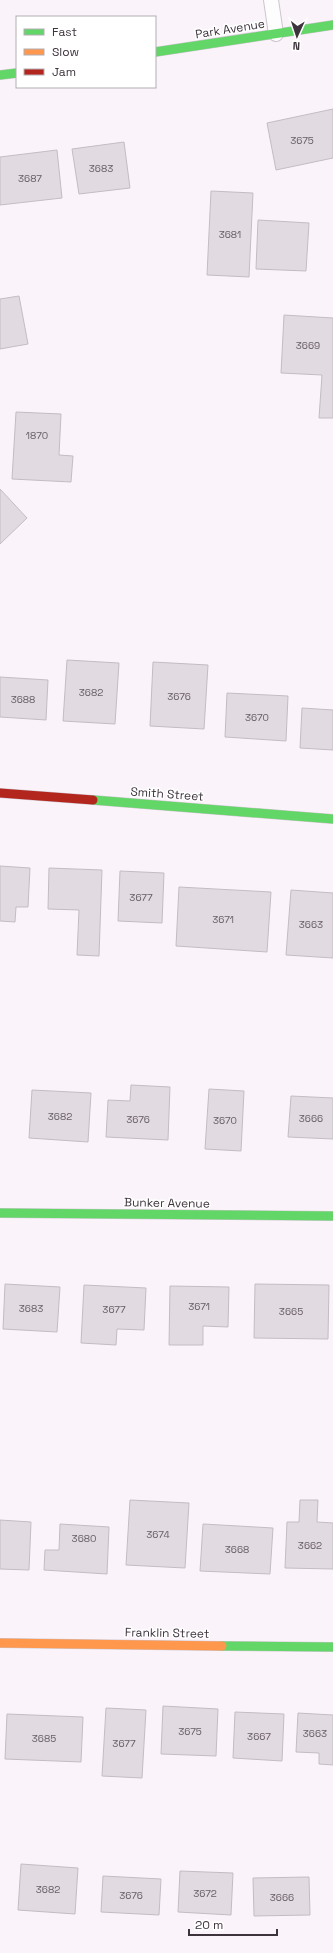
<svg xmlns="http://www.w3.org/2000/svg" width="333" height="1953" viewBox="0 0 333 1953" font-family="'Space Grotesk',sans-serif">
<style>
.building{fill:#e2dae1;stroke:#c4bcc3}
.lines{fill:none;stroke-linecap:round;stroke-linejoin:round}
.lane-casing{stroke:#cdc6cd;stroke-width:16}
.fast-casing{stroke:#cdc6cd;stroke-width:10}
.slow-casing{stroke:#cdc6cd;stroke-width:10}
.jam-casing{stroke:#cdc6cd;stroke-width:10}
.lane{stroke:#fefdfe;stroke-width:14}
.fast{stroke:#63d668;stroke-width:9}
.slow{stroke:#ff974d;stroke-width:9}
.jam{stroke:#b3261e;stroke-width:9}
.labels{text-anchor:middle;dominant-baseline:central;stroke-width:3;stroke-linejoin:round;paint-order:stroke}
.number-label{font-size:10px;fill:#675e66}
.street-label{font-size:12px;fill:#3d333c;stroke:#fff}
</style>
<rect width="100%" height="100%" fill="#faf4fa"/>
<path class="building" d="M333,109V158L276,170L267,123Z
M124,142L130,188L79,194L72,149Z
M57,150L62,198L0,205V157Z
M211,191L253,193L249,277L207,275Z
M258,220L309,223L306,271L256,269Z
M19,296L28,344L0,349V299Z
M284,315L333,318V418H319L322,375L281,373Z
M16,412L61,414L59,455L73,456L71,482L12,479Z
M0,489L27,518L0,544Z
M67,660L119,663L115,724L63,721Z
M153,662L208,665L204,729L150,726Z
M0,677L48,680L46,720L0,717Z
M227,693L288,696L286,741L225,737Z
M302,708L333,710V750L300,748Z
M0,866L30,868L28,907H16L15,922L0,921Z
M49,868L102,870L99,956L77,955L79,910L48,909Z
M120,871L164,873L162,923L118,921Z
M179,887L271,892L267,952L176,946Z
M291,890L333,893V958L286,955Z
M131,1085L170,1087L168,1140L106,1137L108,1100L130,1101Z
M209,1089L244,1091L241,1151L205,1149Z
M32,1090L91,1093L88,1142L29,1138Z
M291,1096L333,1098V1139L288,1137Z
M5,1284L60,1287L57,1332L3,1329Z
M255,1284L329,1285L328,1339L254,1338Z
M84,1285L146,1288L144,1330L117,1329L116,1345L81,1343Z
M170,1286L229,1287L228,1327L203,1326V1345H169Z
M130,1500L189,1503L185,1568L126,1565Z
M300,1500H318L317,1522L333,1523V1569L285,1568L287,1522H299Z
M0,1520L31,1522L29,1570L0,1569Z
M60,1524L109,1527L107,1574L44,1570L45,1550H59Z
M203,1524L273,1528L270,1574L200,1571Z
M163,1706L218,1709L216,1756L161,1754Z
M106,1708L146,1710L142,1778L102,1776Z
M235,1712L284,1714L282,1761L233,1758Z
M298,1713L333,1715V1765L319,1764V1753L296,1752Z
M7,1714L83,1717L81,1762L5,1759Z
M21,1864L78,1868L75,1914L18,1910Z
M180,1871L233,1873L231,1915L178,1912Z
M103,1876L161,1879L159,1915L101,1912Z
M309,1877L310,1915L254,1916L253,1878Z"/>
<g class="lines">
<g class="lane-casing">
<path id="lane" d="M271,0L276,34"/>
</g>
<g class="fast-casing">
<path id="fast" d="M155,52L333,25
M0,75L17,73
M93,800L333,819
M0,1213L333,1216
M222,1646L333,1647"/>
</g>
<g class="slow-casing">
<path id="slow" d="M0,1643L222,1646"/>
</g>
<g class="jam-casing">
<path id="jam" d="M0,793L93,800"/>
</g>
<use href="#lane" class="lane"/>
<use href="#fast" class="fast"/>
<use href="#slow" class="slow"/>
<use href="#jam" class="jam"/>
</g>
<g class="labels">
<g class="number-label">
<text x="302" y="140">3675</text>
<text x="101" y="168">3683</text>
<text x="30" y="178">3687</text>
<text x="230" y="234">3681</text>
<text x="308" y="345">3669</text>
<text x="37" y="435">1870</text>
<text x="91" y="692">3682</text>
<text x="179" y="696">3676</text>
<text x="23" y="699">3688</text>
<text x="257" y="717">3670</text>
<text x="141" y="897">3677</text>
<text x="223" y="919">3671</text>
<text x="311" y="924">3663</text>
<text x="60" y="1116">3682</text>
<text x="311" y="1118">3666</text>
<text x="138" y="1119">3676</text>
<text x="225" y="1120">3670</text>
<text x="199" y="1306">3671</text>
<text x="31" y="1308">3683</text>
<text x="114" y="1309">3677</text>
<text x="291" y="1311">3665</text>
<text x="158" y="1534">3674</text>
<text x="84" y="1538">3680</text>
<text x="310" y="1545">3662</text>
<text x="237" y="1549">3668</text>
<text x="190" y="1731">3675</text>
<text x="315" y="1733">3663</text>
<text x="259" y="1736">3667</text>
<text x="44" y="1738">3685</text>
<text x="124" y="1743">3677</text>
<text x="48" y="1889">3682</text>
<text x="205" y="1893">3672</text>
<text x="131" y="1895">3676</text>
<text x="282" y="1897">3666</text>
</g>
<g class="street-label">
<text transform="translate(230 29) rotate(-9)">Park Avenue</text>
<text transform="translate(167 794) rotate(4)">Smith Street</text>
<text transform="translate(167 1203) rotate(1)">Bunker Avenue</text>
<text transform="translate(167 1633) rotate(1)">Franklin Street</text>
</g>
</g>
<rect x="16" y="16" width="140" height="72" fill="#ffffff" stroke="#b1adb1"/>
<rect x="24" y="29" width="20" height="6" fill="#63d668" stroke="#b1adb1"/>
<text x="52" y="36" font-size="12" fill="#3d333c">Fast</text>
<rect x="24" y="49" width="20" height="6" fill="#ff974d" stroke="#b1adb1"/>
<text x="52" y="56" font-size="12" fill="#3d333c">Slow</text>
<rect x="24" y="69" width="20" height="6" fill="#b3261e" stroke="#b1adb1"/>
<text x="52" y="76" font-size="12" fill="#3d333c">Jam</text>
<g transform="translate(297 36) rotate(183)" stroke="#ffffff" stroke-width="3" paint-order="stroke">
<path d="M0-3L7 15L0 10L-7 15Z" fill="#3d333c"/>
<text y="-6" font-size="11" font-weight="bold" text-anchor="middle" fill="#3d333c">N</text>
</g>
<path d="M189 1929v6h88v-6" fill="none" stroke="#3d333c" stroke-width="2"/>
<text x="195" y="1929" font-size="12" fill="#3d333c" stroke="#ffffff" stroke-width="3" paint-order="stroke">20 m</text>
</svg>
